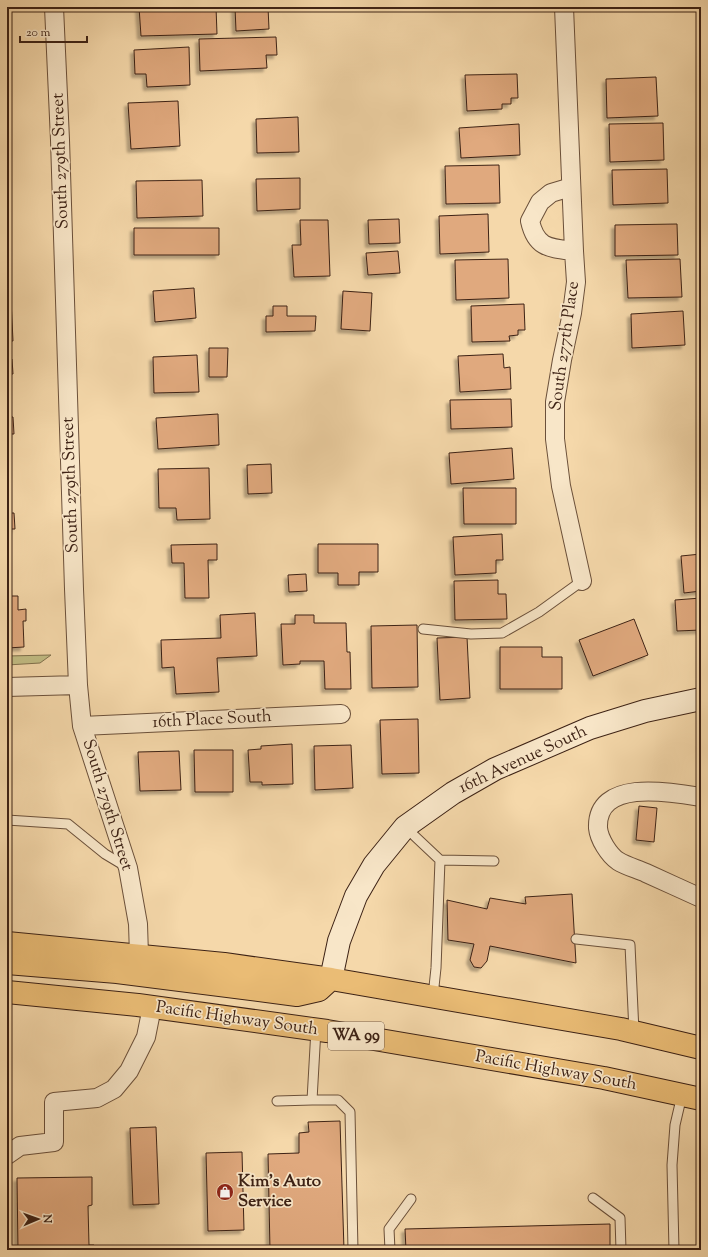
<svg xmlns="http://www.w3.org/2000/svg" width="708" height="1257" viewBox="0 0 708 1257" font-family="'Sorts Mill Goudy',serif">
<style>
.green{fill:#c2bd84;stroke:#80704c}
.building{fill:#e0a97e;stroke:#3d2215;filter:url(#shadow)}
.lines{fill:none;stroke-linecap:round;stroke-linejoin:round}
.service-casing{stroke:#6b503a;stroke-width:11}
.minor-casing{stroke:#6b503a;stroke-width:20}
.secondary-casing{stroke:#3d2215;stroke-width:24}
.primary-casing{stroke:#3d2215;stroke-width:24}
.service{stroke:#f8e6c8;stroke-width:9}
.minor{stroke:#f8e6c8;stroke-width:18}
.secondary{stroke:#f8e6c8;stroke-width:22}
.primary{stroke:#eabc75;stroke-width:22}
.labels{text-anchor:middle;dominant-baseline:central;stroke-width:3.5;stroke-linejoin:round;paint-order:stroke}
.shield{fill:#f8e6c8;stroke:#755d4b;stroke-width:1}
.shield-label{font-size:16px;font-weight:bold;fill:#3d2215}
.street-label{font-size:17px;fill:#3d2215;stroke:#f8e6c8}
.poi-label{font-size:17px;font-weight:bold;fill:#3d2215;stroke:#f8e6c8;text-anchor:start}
</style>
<defs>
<filter id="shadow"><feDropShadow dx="-3.5" dy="3.5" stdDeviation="1" flood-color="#0004"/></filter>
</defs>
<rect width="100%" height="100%" fill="#f5d8aa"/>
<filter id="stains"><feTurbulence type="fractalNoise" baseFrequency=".005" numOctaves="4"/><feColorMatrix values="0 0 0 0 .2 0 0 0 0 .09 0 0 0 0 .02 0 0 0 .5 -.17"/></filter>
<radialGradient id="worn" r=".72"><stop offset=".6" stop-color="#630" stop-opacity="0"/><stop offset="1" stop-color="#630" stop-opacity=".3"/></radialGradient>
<path class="green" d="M51,655L40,663L7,665V656Z"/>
<path class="building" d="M139,7H216L217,34L141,36Z
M235,7H268L269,29L236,31Z
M276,37L277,55H266L267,68L200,71L199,39Z
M189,47L190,85L147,87L146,74H135L134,50Z
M517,74L518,98H511V104H502V109L467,111L465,75Z
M656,77L658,116L607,118L606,79Z
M178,101L180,146L131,149L128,103Z
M298,117L299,152L257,153L256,119Z
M663,123L664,160L610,162L609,124Z
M519,124L520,155L461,158L459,128Z
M499,165L500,203L446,204L445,166Z
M667,169L668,203L613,205L612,170Z
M300,178V209L257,211L256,179Z
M202,180L203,216L137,218L136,181Z
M488,214L489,252L440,254L439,216Z
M399,219L400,243L369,244L368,220Z
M300,220H328L330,276L294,277L292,245H301Z
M677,224L678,255L615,256V225Z
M134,228H219V255H134Z
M398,251L400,273L368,275L366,253Z
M508,259L509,298L456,300L455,260Z
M680,259L682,297L628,298L626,260Z
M194,288L196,318L155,322L153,291Z
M343,291L372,293L370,331L341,329Z
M11,300L13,341H7V301Z
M524,304L525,330H518V335L509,336L510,341L472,342L471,306Z
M273,306H287V316H316L315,331L266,332V316H273Z
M683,311L685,345L632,348L631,314Z
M209,348H228L227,377H209Z
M503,354L504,368L510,367L511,389L460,392L458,356Z
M197,355L199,392L154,393L153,357Z
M7,359H12L13,374H7Z
M511,399L512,427L451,429L450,400Z
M218,414L219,445L158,449L156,418Z
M7,417H13L14,434H7Z
M512,448L514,479L451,484L449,453Z
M271,464L272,493L248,494L247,465Z
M209,468L210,519L177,520L176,508H159L158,469Z
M463,488H516V524H464Z
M7,513H14L15,529H7Z
M502,534L503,560H496V573L455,575L453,537Z
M217,544V560H208L209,598H185L184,563H172L171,545Z
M318,544H378V572H359V585H338V573H318Z
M701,554V591L684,593L681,556Z
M306,574L307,591L289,592L288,575Z
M498,580V594H506L507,619L455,620L454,581Z
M7,596H18V610L26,609V621H23L24,647L7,648Z
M701,598V630L677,631L675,600Z
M255,613L257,656L217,658L219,692L176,694L174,667L162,668L161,640L221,638L220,615Z
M295,615H314V623H346L347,652H350L351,689H325L324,661H300V664L283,665L281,624H295Z
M634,619L648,655L593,676L579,640Z
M417,625L418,687L372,688L371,626Z
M467,637L470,698L440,700L437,638Z
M500,647H542V657H562V689H500Z
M418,719L419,773L382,774L380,720Z
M292,744L293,784L262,785V782H250L248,750L261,749V746Z
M351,745L353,788L315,790L314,746Z
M194,750H233V792H195Z
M179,751L181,790L140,791L138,752Z
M639,806L657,808L654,842L636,840Z
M572,894L576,963L490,946L487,961L481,968L474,967L470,960L474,944L448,940L447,900L487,909L490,898L526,904L525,897Z
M340,1121L344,1250H270L268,1154L299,1153V1133L309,1132L308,1122Z
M156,1127L159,1204L133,1205L130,1128Z
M242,1152L244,1230L208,1231L206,1153Z
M92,1177V1205L88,1206L89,1245H94V1250H18L17,1178Z
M610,1224V1250H406L405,1229Z"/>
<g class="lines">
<g class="service-casing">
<path id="service" d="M423,629L471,634L502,633L539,612L582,581
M7,820L68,824L105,854L125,866
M405,827L440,860L494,861
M576,939L630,945L634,1032
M433,996L436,968L440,860
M316,1029L312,1100H338L350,1112L353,1250
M277,1101L312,1100
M593,1198L620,1218L621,1250
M390,1250L389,1229L411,1199
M674,1250L672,1165L675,1125L682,1095"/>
</g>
<g class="minor-casing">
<path id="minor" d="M54,7L60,140L74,589L78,685L82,726L128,868L138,924L139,955
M564,7L574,251L576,282L572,313L562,360L555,402V439L561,486L582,581
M571,187L551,193L540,202L530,221C536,248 549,248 574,251
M7,687L78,685
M82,726L341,714
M701,797C671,792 596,778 598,828C599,839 609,855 618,861C626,866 637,869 646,873C664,881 683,890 701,898
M7,1155L20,1146L54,1142V1102L97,1098L114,1089L129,1071L146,1037L152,1007"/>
</g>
<g class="secondary-casing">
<path id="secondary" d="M331,979L339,941L356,896L374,865L405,827L453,793L495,769L590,728L645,711L701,699"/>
</g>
<g class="primary-casing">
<path id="primary" d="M7,943L224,964L331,979L621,1029L701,1048
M7,963L117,972L297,995L319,990L331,979
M7,992L138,1005L327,1031L604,1078L701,1099"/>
</g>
<use href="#service" class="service"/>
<use href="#minor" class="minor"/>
<use href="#secondary" class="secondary"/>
<use href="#primary" class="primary"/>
</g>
<defs>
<g id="shop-disc" transform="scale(0.9)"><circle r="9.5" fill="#8f2418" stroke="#f8e6c8"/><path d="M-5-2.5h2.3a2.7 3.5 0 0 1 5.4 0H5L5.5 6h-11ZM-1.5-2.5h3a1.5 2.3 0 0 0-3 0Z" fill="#fff"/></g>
</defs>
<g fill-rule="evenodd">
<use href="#shop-disc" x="225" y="1192"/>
</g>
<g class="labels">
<rect class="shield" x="328" y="1022" width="56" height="28" rx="3"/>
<g class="shield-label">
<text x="356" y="1036">WA 99</text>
</g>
<g class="street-label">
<text transform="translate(61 161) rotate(-92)">South 279th Street</text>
<text transform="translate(565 346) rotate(-82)">South 277th Place</text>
<text transform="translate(71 485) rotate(-92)">South 279th Street</text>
<text transform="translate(212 720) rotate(-3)">16th Place South</text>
<text transform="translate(523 760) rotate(-25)">16th Avenue South</text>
<text transform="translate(107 805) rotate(73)">South 279th Street</text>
<text transform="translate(237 1019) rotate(8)">Pacific Highway South</text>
<text transform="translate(556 1071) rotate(10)">Pacific Highway South</text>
</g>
<g class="poi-label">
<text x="238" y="1182">Kim's Auto<tspan x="238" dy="20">Service</tspan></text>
</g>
</g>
<rect width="708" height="1257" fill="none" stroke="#f5d8aa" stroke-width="24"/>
<rect x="8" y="8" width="692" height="1241" fill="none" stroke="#3d2215" stroke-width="2"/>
<rect x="12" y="12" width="684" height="1233" fill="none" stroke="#3d2215"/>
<g transform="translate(38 1219) rotate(88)" stroke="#f8e6c8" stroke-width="3" paint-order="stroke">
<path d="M0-3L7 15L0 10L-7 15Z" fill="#3d2215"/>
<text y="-6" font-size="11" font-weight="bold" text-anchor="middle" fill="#3d2215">N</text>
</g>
<path d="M20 36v6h67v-6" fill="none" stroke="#3d2215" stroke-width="2"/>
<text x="26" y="36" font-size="12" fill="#3d2215" stroke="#f8e6c8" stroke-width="3" paint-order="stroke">20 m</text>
<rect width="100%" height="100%" filter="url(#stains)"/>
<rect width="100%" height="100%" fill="url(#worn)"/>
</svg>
